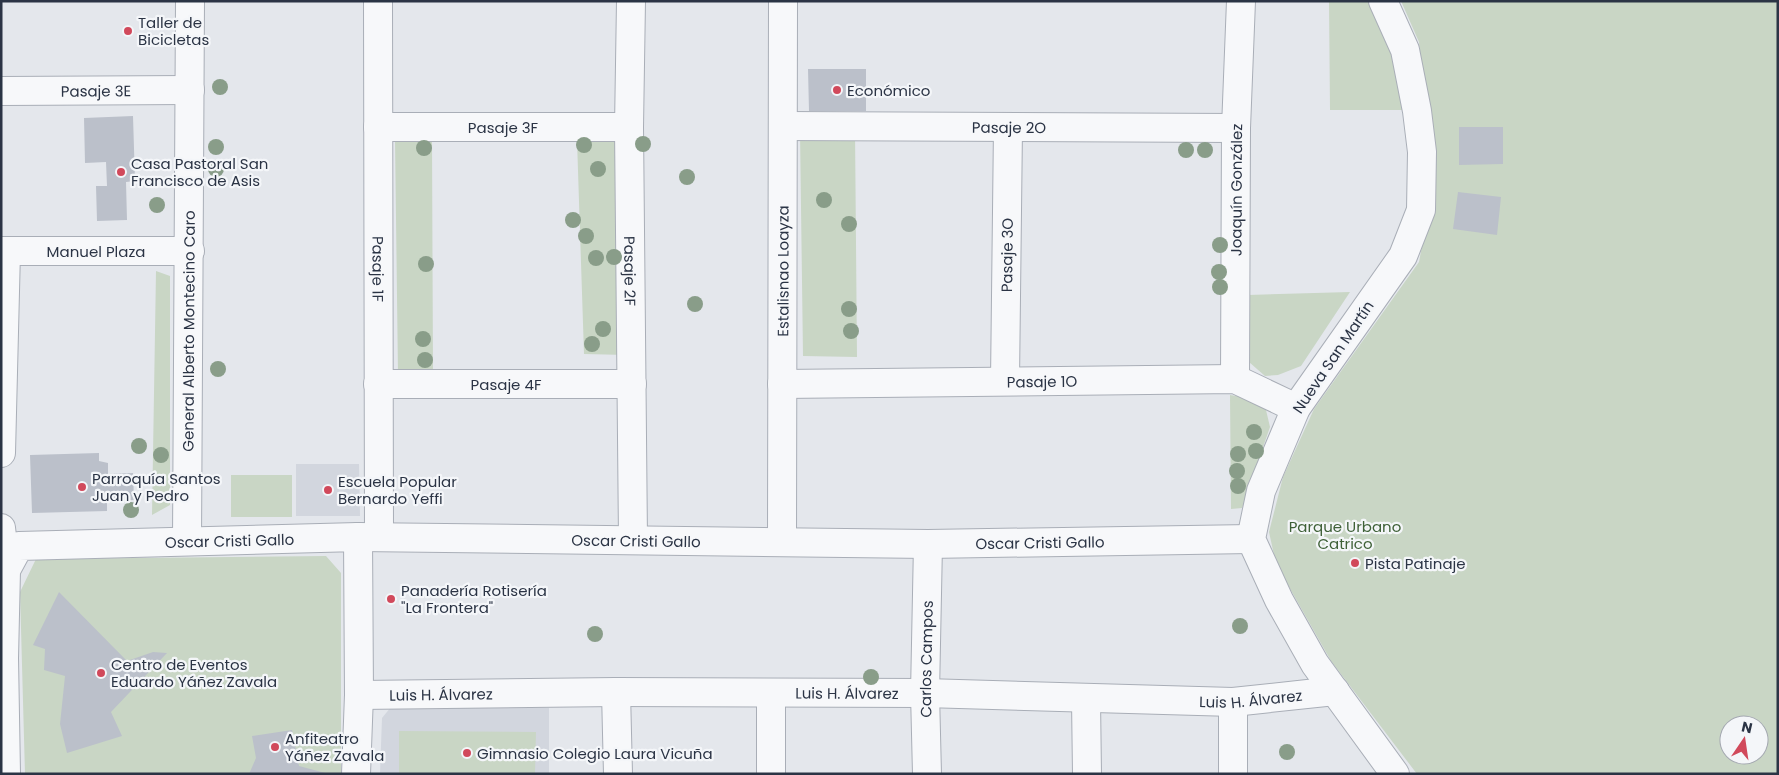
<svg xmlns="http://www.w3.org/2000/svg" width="1779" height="775" viewBox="0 0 1779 775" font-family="Poppins,sans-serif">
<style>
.built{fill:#d2d6de}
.green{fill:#c9d6c5;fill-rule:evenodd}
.building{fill:#bbc0ca}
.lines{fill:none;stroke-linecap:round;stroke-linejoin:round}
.minor-casing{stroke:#a9aeb7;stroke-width:30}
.tertiary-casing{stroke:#a9aeb7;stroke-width:30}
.minor{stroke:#f7f8fa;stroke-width:28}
.tertiary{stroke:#f7f8fa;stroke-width:28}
.tree{fill:#899d89}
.poi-dot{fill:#d1495b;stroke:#f4f6f9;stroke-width:2}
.labels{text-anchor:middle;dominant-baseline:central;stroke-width:4.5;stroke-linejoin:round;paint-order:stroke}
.poi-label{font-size:15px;fill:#2b3445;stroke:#f4f6f9;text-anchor:start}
.street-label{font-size:15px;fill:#2b3445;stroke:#f4f6f9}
.park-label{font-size:15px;fill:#3f6138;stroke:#f4f6f9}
</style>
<rect width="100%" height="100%" fill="#e4e7ec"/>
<path class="built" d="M296,464H359L360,516H296Z
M391,707L549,708V774H380L382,718Z"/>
<path class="green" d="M1329,1L1376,2L1407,110H1330Z
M1401,1H1778V774H1417L1331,661L1276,564L1269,532L1283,477L1314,409L1419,262L1429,208L1428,150L1419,42ZM1729,725H1759V755H1729Z
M855,130L857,357L803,356L800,131Z
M395,140H432L433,375L398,374Z
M577,140H622L627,355L584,354Z
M156,271L170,276V505L152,515Z
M1350,292L1301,366L1278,375L1265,376L1249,362L1248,295Z
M1230,395L1255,399L1266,410L1270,427L1242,508L1231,509Z
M231,475H292V517H231Z
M326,556L341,573V774H25L20,592L36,559Z
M399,731L536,732L535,774H399Z"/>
<path class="building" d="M808,69H866V111H809Z
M133,116L135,181L126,182L127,220L97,221L96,186H107L106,162L85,163L84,118Z
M1459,127H1503V164L1459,165Z
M1458,192L1501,197L1497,235L1453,229Z
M99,453V461L108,463V474L133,473L134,500L107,501V511L32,513L30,455Z
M59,592L127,661L153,652L167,653L111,712L122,736L67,753L60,724L65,676L44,670L45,649L33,645Z
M292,730L299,766L329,774H249L256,758L252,736Z"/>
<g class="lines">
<g class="minor-casing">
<g id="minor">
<path id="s1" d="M378,1L379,536"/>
<path id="s2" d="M631,1L629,127L633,540"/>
<path id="s3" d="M1,91L190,90"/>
<path id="s4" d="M783,126L1236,128"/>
<path id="s5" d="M378,127H629"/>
<path id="s6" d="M1,251H190"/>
<path id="s7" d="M1235,379L1236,128L1241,1"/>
<path id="s8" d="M1005,381L1008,127"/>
<path id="s9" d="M378,384H632"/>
<path id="s10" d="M782,384L1235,379L1296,408"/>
<path d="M1,453L6,251"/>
<path d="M1,528L6,570"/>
<path id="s11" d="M358,537L928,544L1251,539"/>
<path id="s12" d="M782,541L783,1"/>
<path d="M616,692L618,774"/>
<path d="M771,694V774"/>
<path id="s13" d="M359,695L616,692L925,693L1233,702L1335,691"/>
<path d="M1086,700L1087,774"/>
<path d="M1233,702V774"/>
<path id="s14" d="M927,774L925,693L928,544"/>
</g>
</g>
<g class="tertiary-casing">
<g id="tertiary">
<path d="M1383,1L1405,50L1417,111L1422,152L1421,210L1403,256L1296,408L1261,491L1251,539L1279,600L1315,664L1395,774"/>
<path id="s15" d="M187,541L190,1"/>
<path id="s16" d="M6,774L4,658L6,570L19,546L358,537L359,695L356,774"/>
</g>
</g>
<use href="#minor" class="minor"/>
<use href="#tertiary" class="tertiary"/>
</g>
<g class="tree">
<circle cx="220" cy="87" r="8"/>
<circle cx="643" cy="144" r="8"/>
<circle cx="584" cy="145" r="8"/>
<circle cx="216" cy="147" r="8"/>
<circle cx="424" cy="148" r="8"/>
<circle cx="1186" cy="150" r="8"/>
<circle cx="1205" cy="150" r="8"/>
<circle cx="216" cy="169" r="8"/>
<circle cx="598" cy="169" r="8"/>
<circle cx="687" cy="177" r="8"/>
<circle cx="824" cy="200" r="8"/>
<circle cx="157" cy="205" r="8"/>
<circle cx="573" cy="220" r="8"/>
<circle cx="849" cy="224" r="8"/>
<circle cx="586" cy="236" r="8"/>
<circle cx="1220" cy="245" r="8"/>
<circle cx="614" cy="257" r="8"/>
<circle cx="596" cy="258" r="8"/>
<circle cx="426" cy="264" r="8"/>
<circle cx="1219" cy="272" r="8"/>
<circle cx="1220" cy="287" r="8"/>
<circle cx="695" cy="304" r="8"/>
<circle cx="849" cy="309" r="8"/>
<circle cx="603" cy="329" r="8"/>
<circle cx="851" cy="331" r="8"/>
<circle cx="423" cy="339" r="8"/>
<circle cx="592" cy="344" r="8"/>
<circle cx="425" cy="360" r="8"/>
<circle cx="218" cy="369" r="8"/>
<circle cx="1254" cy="432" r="8"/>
<circle cx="139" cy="446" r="8"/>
<circle cx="1256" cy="451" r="8"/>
<circle cx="1238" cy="454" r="8"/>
<circle cx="161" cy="455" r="8"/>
<circle cx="1237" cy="471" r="8"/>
<circle cx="1238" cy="486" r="8"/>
<circle cx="131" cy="510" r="8"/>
<circle cx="1240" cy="626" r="8"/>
<circle cx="595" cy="634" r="8"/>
<circle cx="871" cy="677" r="8"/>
<circle cx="1287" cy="752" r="8"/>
</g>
<g class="poi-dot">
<circle cx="128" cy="31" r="5"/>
<circle cx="837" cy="90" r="5"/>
<circle cx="121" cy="172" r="5"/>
<circle cx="82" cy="487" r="5"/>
<circle cx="328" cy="490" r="5"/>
<circle cx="1355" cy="563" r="5"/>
<circle cx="391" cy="599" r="5"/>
<circle cx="101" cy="673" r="5"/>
<circle cx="275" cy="747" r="5"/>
<circle cx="467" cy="753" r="5"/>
</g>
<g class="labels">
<g class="poi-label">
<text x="138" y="22">Taller de<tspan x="138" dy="17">Bicicletas</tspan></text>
<text x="847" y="90">Económico</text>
<text x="131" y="163">Casa Pastoral San<tspan x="131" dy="17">Francisco de Asis</tspan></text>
<text x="92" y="478">Parroquía Santos<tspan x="92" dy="17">Juan y Pedro</tspan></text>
<text x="338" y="481">Escuela Popular<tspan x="338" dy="17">Bernardo Yeffi</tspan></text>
<text x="1365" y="563">Pista Patinaje</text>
<text x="401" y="590">Panadería Rotisería<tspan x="401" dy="17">"La Frontera"</tspan></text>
<text x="111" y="664">Centro de Eventos<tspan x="111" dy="17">Eduardo Yáñez Zavala</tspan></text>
<text x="285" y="738">Anfiteatro<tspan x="285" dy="17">Yáñez Zavala</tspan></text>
<text x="477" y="753">Gimnasio Colegio Laura Vicuña</text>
</g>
<g class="street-label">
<text stroke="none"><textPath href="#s3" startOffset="95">Pasaje 3E</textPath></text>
<text stroke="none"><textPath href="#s5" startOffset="125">Pasaje 3F</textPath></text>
<text stroke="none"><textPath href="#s4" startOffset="226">Pasaje 2O</textPath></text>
<text stroke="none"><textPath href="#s7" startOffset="189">Joaquín González</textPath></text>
<text stroke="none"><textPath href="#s6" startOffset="95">Manuel Plaza</textPath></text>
<text stroke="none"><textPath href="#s8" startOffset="126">Pasaje 3O</textPath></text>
<text stroke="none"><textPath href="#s1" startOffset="268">Pasaje 1F</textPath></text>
<text stroke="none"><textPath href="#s2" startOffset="270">Pasaje 2F</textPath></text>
<text stroke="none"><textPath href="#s12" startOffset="270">Estalisnao Loayza</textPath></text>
<text stroke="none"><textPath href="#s15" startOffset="210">General Alberto Montecino Caro</textPath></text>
<text transform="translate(1333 357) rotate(-56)">Nueva San Martín</text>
<text stroke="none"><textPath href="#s10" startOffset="260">Pasaje 1O</textPath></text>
<text stroke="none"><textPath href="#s9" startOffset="128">Pasaje 4F</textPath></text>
<text stroke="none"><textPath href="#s16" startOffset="442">Oscar Cristi Gallo</textPath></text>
<text stroke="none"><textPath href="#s11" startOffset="278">Oscar Cristi Gallo</textPath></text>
<text stroke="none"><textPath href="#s11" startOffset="682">Oscar Cristi Gallo</textPath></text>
<text stroke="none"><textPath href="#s14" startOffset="115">Carlos Campos</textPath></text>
<text stroke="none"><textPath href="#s13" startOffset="82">Luis H. Álvarez</textPath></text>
<text stroke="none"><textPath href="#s13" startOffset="488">Luis H. Álvarez</textPath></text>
<text stroke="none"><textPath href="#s13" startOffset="892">Luis H. Álvarez</textPath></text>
</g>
<g class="park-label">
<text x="1345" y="526">Parque Urbano<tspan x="1345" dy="17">Catrico</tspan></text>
</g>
</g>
<rect width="1779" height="775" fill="none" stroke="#2b3445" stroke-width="5"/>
<g transform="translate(1744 740) rotate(13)"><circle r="24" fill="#f4f6f9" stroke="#a4a8b1"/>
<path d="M0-4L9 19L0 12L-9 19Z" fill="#d1495b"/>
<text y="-8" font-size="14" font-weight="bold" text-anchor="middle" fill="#2b3445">N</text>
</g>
</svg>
